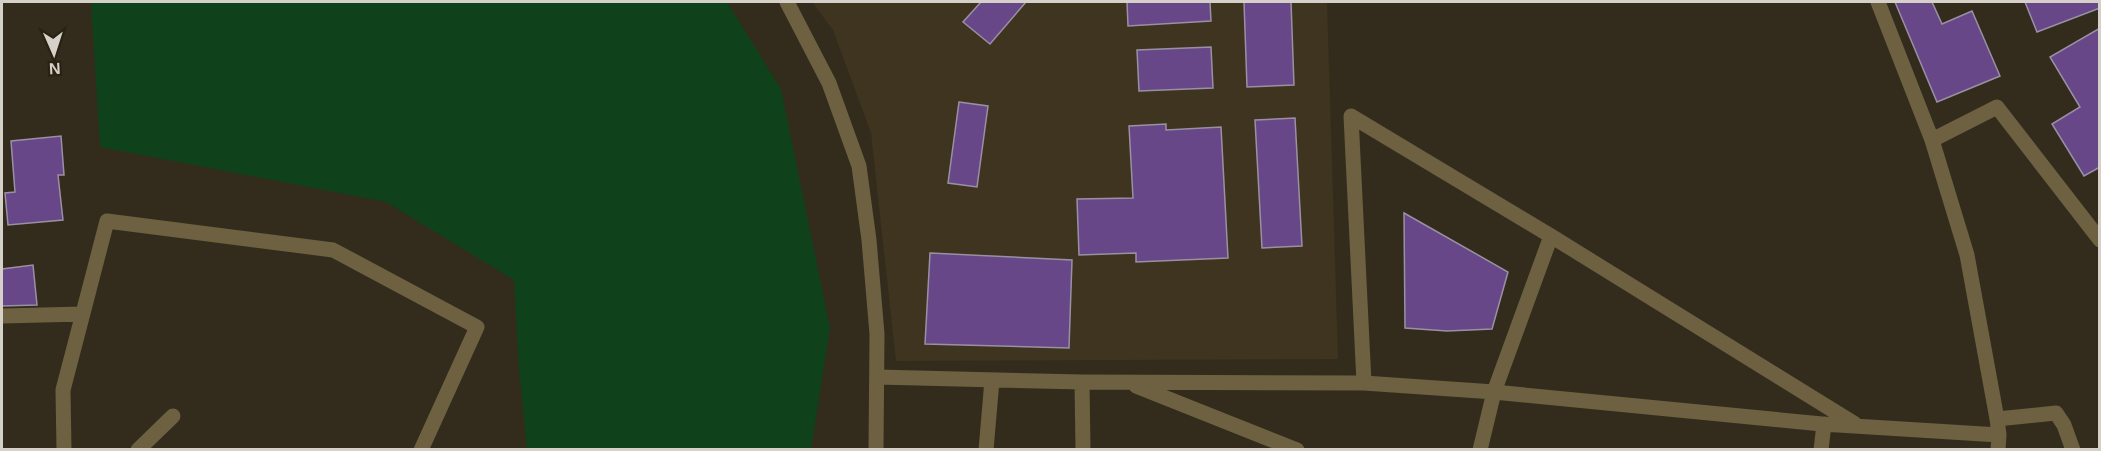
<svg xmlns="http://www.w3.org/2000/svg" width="2101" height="451" viewBox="0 0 2101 451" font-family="Arial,sans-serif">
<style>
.built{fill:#3e341f}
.green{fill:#0f421a}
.building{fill:#684789;stroke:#9991a3;stroke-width:1.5}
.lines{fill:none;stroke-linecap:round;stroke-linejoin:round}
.street{stroke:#6d6141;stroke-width:15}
</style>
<rect width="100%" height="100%" fill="#332c1d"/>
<path class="built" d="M812,2H1327L1338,359L896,361L871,133L833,30Z"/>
<path class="green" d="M91,2H727L781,89L830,328L811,449H527L519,369L514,280L386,202L100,147Z"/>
<path class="building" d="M981,2H1026L990,44L963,22Z
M1127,2H1210L1211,21L1128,26Z
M1244,2H1291L1294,85L1247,87Z
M1895,2H1932L1942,24L1972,11L2000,76L1937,102Z
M2025,2H2100V8L2037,32Z
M2100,28V167L2084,176L2052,124L2080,107L2050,57Z
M1211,47L1213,88L1139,91L1137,50Z
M959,102L988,106L977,187L948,183Z
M1295,118L1302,246L1262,248L1255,120Z
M1166,124V130L1221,127L1228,258L1136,262V253L1079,255L1077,199L1133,198L1129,126Z
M61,136L64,175H58L63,220L8,225L5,193L15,192L11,141Z
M1404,213L1508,272L1492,329L1447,331L1405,328Z
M930,253L1072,260L1069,348L925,344Z
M33,265L37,305L2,306V269Z"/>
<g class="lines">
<path class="street" d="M787,2L829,83L859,166L869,240L877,334L876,450
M1878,2L1932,140L1967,255L1997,419L1999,435L1998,450
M1932,140L1997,107L2100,240
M2,316L83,314
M877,377L1082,382L1364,383L1494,392L1822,424L1999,435
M1082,382L1083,450
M1364,383L1351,116L1551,236L1855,424
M1136,386L1297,450
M1997,419L2056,413L2064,425L2073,450
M64,450L63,390L107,221L333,250L477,327L421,450
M138,450L173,416
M986,450L992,380
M1480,450L1494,392L1551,236
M1821,450L1824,424"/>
</g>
<rect width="2101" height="451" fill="none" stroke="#d6d1c8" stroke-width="6"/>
<g transform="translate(54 54) rotate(177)" stroke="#292213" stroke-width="4.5" paint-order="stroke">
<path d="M0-4.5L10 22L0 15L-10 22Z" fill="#d6d1c8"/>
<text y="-9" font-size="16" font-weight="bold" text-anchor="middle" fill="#d6d1c8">N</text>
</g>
</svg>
